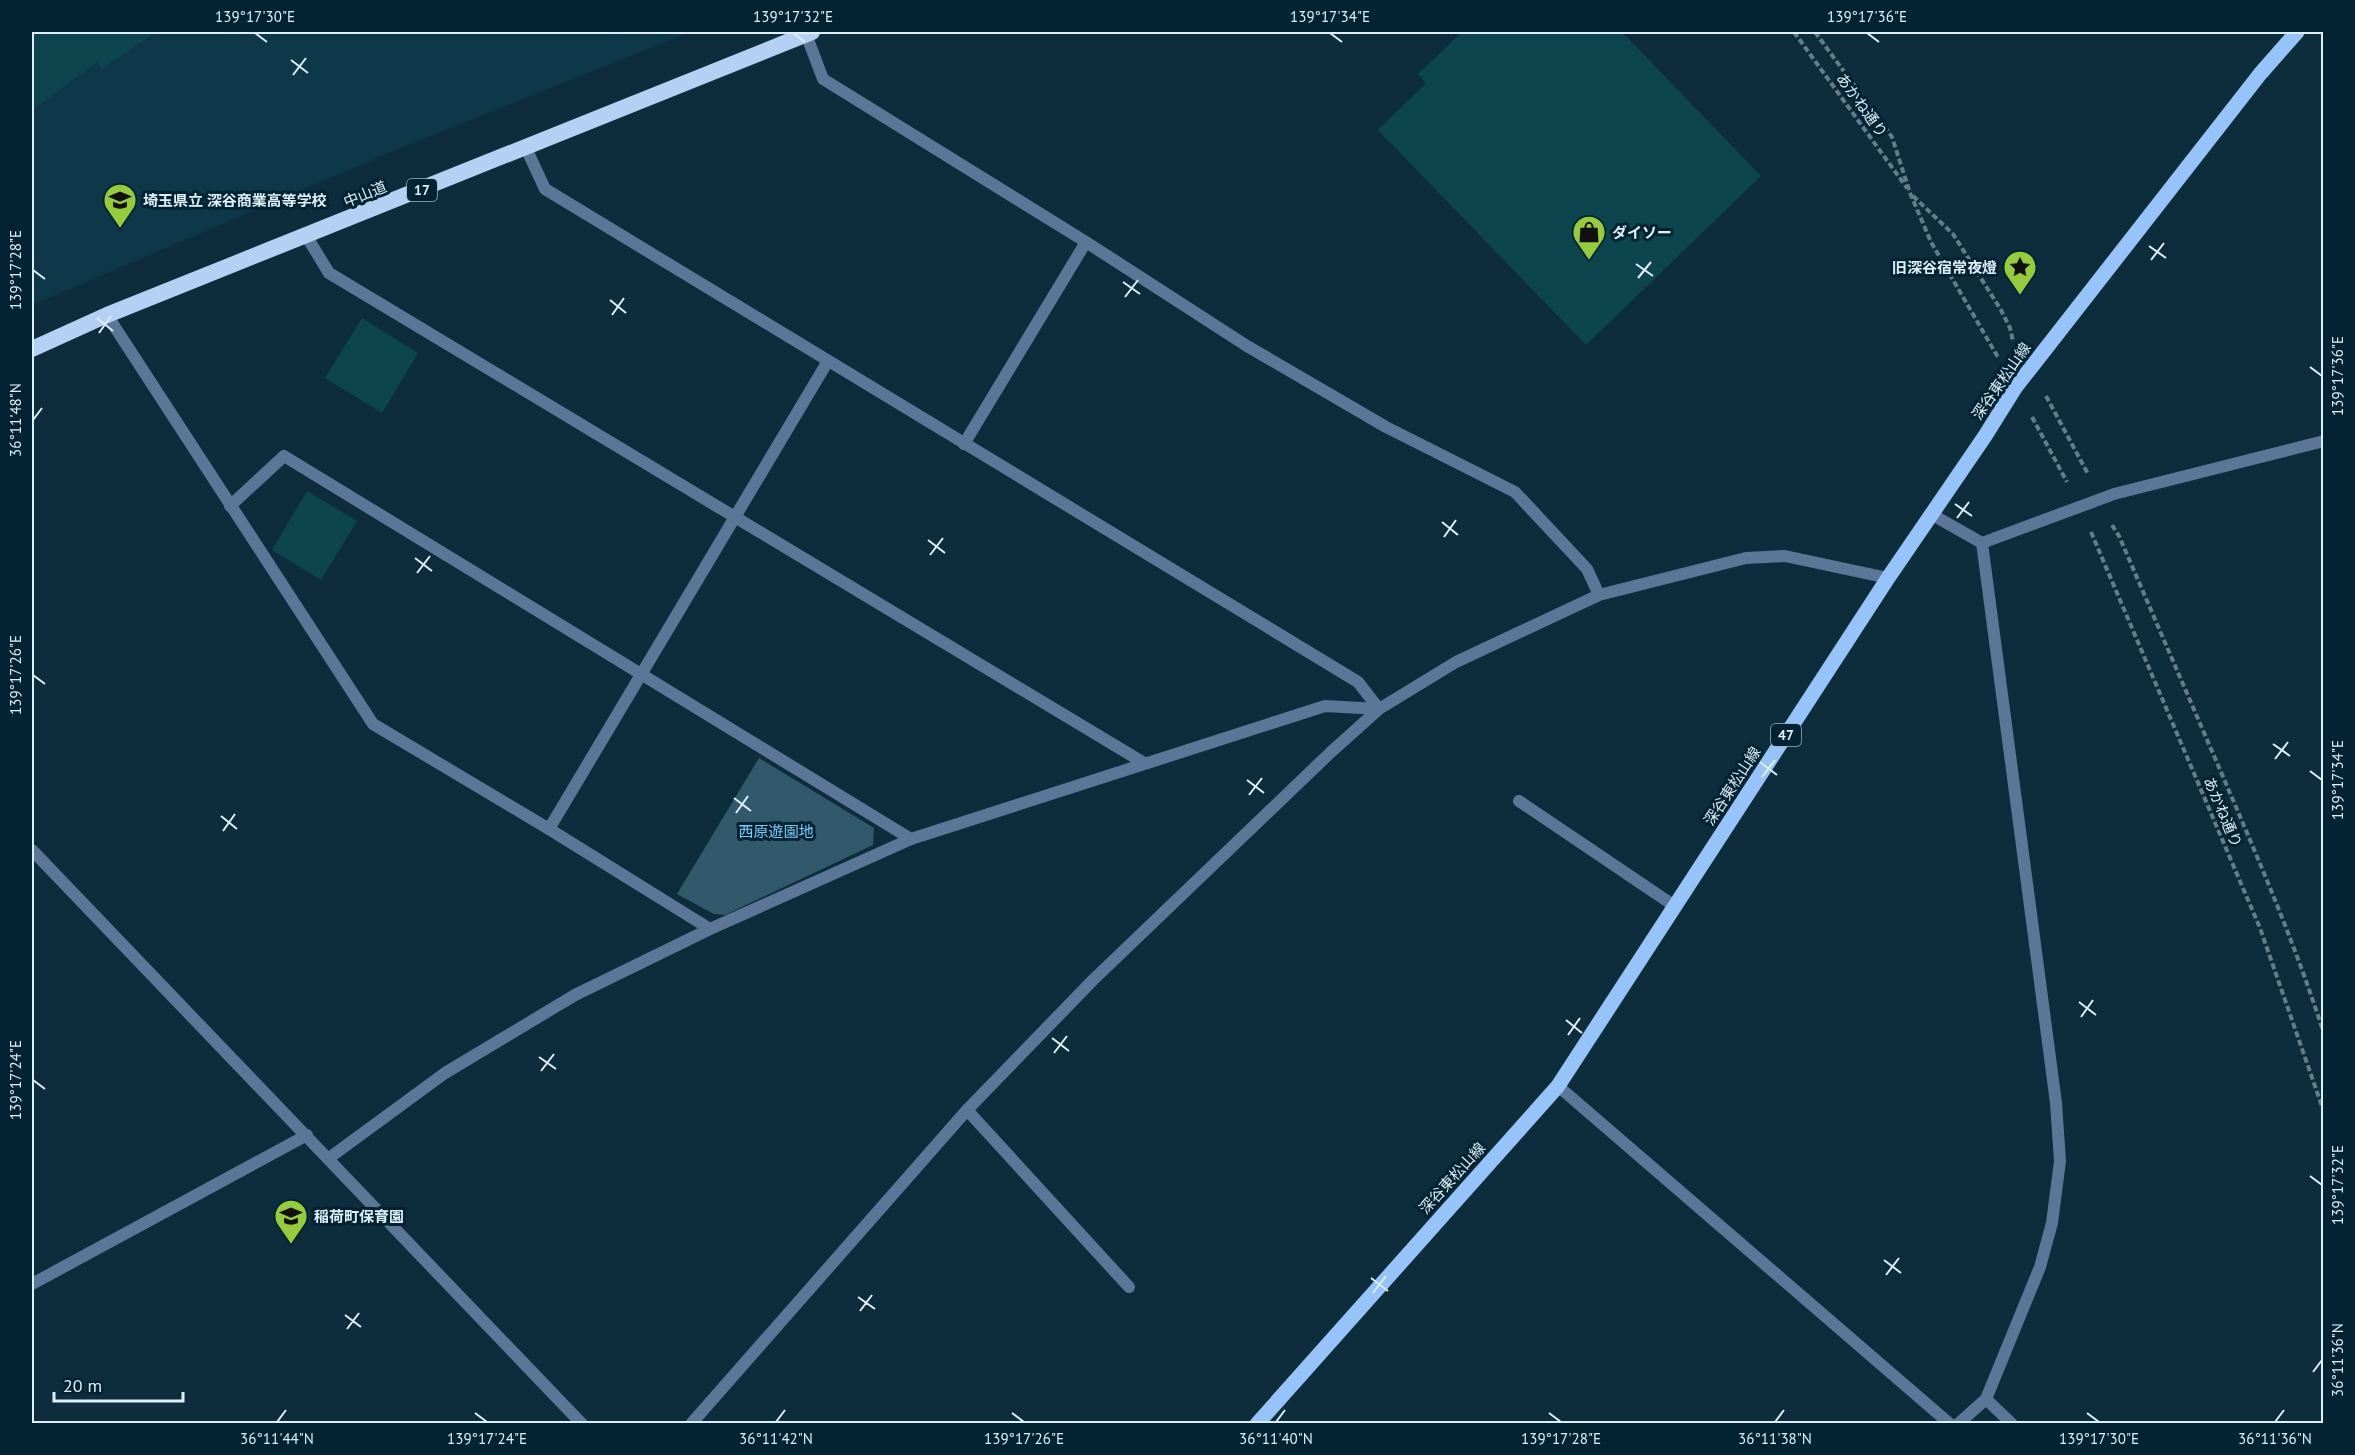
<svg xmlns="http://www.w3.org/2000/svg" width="2355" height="1455" viewBox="0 0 2355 1455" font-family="'PT Sans','Noto Sans JP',sans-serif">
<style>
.built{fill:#0e384a}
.green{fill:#32586b}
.building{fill:#0d454e}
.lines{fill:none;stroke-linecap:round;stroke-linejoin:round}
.path{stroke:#637d89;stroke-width:4;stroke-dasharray:6 3;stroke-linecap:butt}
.service{stroke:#5b7696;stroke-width:12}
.minor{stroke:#5b7696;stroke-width:12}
.tertiary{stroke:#5b7696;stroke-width:12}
.primary{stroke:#96c3f8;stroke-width:15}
.trunk{stroke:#b4d0f3;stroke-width:16}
.ticks{fill:none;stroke:#ddeff8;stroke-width:2}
.labels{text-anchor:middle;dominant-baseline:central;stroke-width:6;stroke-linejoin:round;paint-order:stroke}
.shield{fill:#032332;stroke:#9cb2bd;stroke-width:1.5}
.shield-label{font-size:14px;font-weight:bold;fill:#ddeff8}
.street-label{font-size:15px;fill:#ddeff8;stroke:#032332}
.poi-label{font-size:15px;font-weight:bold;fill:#ddeff8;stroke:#032332;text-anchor:start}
.park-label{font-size:15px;fill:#78cbf6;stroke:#032332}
.neatline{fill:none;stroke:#ddeff8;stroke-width:2}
.ticks-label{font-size:15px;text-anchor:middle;fill:#ddeff8}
</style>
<rect width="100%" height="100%" fill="#0d2d3c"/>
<path class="built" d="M32,32H690L386,154L32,305Z"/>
<path class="green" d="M759,758L874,828L873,845L725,915L714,914L677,894Z"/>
<path class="building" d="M32,32H156L102,69L97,62L32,110Z
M1462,32H1622L1761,176L1586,345L1378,130L1426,83L1418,74Z
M362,318L418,353L382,413L325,378Z
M307,491L357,521L321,580L272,550Z"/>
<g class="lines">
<path class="path" d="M1794,32L1907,188
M1815,32L1892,137L1910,193L1931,242L1999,359
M1913,196L1953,234L2001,310L2010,328L2013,341
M2046,396L2088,474
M2032,417L2067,482
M2112,525L2119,536C2154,617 2189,698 2224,779C2260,863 2296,946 2324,1034
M2091,532L2260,928L2324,1112"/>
<path class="service" d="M307,237L329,273L1144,763
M230,506L284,456L911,839
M549,829L828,361
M1558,1086L1950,1424"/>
<path class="minor" d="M806,34L823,79L1086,242L1247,346L1386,427L1515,492L1587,569L1599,595
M526,148L545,189L1358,682L1379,709
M107,315L373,724L549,829L710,929
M964,444L1086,242
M1931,514L1982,543L2114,494L2324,441
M1519,801L1676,907
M967,1110L1129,1287
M329,1158L445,1073L575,995L710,929L911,839L1325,706L1379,709
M32,1284L307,1135
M1986,1399L2012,1424
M691,1424L967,1110L1093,980L1331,752L1379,709L1456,662L1599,595L1746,558L1785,556L1888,578
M1958,1424L1986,1399L2040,1267L2052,1223L2060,1161L2056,1103L1982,543"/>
<path class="tertiary" d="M32,850L582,1424"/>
<path class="primary" d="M1257,1424L1558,1086L1888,578L1985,436L2015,388L2260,74L2297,32"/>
<path class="trunk" d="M32,349L107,315L812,32"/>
</g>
<path class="ticks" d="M255,33L267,42M793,33L805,42M1330,33L1342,42M1867,33L1879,42M291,60L308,73M293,75L306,58M2149,246L2166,258M2151,260L2164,243M1636,264L1653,276M33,270L45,279M1638,278L1651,262M1123,282L1140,294M1125,297L1138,280M610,300L626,313M612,315L624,298M97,318L113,331M99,333L111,316M2310,367L2322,376M33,420L42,408M1955,504L1972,516M1957,518L1969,502M1442,522L1458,535M1444,537L1456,520M928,540L945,553M930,555L943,538M415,558L432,571M417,573L430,556M33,675L45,684M2273,744L2290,756M2275,759L2288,742M1760,762L1777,775M2310,771L2322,780M1762,777L1775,760M1247,780L1264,793M1249,795L1262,778M734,798L751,811M736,813L748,796M221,816L237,829M223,831L235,814M2079,1002L2096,1015M2081,1017L2093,1000M1566,1020L1582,1033M1568,1035L1580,1018M1052,1038L1069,1051M1054,1053L1067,1036M539,1057L556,1069M541,1071L554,1054M33,1080L45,1089M2310,1176L2322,1185M1884,1260L1901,1273M1886,1275L1899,1258M1371,1278L1388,1291M1373,1293L1386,1276M858,1297L875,1309M860,1311L872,1295M345,1315L361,1327M347,1329L359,1313M2313,1372L2322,1360M475,1413L487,1422M1012,1413L1024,1422M1549,1413L1561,1422M2087,1413L2099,1422M277,1422L286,1410M776,1422L785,1410M1276,1422L1285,1410M1775,1422L1784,1410M2275,1422L2284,1410"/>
<defs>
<g id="school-pin" transform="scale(1.725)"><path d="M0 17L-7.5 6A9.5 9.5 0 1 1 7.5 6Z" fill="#96cc39" stroke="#032332"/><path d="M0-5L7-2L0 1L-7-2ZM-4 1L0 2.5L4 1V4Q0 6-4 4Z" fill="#111"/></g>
<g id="shop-pin" transform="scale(1.725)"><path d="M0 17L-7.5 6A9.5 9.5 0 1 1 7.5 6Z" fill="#96cc39" stroke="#032332"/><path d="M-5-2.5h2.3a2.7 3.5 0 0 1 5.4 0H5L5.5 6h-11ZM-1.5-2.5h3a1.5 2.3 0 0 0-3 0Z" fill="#111"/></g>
<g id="sight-pin" transform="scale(1.725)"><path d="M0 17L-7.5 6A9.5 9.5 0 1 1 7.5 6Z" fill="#96cc39" stroke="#032332"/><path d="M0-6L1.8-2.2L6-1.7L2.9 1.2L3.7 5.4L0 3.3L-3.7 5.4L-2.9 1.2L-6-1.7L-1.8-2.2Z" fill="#111"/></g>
</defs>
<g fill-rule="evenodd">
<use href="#school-pin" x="120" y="200"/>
<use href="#shop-pin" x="1589" y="232"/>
<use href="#sight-pin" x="2020" y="267"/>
<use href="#school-pin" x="291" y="1216"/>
</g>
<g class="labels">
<g class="shield">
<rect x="407" y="179" width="30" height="22" rx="4.5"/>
<rect x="1771" y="724" width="30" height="22" rx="4.5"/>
</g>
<g class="shield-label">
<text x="422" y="190">17</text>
<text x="1786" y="735">47</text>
</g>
<g class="street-label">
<text transform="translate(1862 105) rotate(54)">あかね通り</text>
<text transform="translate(365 194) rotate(-22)">中山道</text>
<text transform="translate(2001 381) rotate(-55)">深谷東松山線</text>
<text transform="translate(1732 786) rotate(-57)">深谷東松山線</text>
<text transform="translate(2223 812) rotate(67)">あかね通り</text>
<text transform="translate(1452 1178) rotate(-48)">深谷東松山線</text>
</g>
<g class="poi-label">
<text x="143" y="200">埼玉県立 深谷商業高等学校</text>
<text x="1612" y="232">ダイソー</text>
<text x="1997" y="267" text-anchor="end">旧深谷宿常夜燈</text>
<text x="314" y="1216">稲荷町保育園</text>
</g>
<g class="park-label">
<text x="776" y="831">西原遊園地</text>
</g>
</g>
<rect width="2355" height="1455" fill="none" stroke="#032332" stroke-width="66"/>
<path d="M54 1392v9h129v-9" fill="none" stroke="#ddeff8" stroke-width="3"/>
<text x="63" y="1392" font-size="18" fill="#ddeff8" stroke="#032332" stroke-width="4.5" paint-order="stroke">20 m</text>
<rect x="33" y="33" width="2289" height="1389" class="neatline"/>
<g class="ticks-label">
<text x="255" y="22">139°17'30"E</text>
<text x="793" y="22">139°17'32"E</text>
<text x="1330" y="22">139°17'34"E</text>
<text x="1867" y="22">139°17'36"E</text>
<text transform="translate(16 270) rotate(-90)" y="5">139°17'28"E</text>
<text transform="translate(2338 376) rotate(-90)" y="5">139°17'36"E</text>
<text transform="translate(16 420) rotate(-90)" y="5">36°11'48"N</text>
<text transform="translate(16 675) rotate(-90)" y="5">139°17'26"E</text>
<text transform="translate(2338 780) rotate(-90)" y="5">139°17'34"E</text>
<text transform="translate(16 1080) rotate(-90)" y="5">139°17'24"E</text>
<text transform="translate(2338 1185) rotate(-90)" y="5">139°17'32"E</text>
<text transform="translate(2338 1360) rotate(-90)" y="5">36°11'36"N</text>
<text x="277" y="1444">36°11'44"N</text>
<text x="487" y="1444">139°17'24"E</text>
<text x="776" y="1444">36°11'42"N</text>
<text x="1024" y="1444">139°17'26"E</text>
<text x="1276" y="1444">36°11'40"N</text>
<text x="1561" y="1444">139°17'28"E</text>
<text x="1775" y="1444">36°11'38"N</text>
<text x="2099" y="1444">139°17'30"E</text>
<text x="2275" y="1444">36°11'36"N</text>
</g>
</svg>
